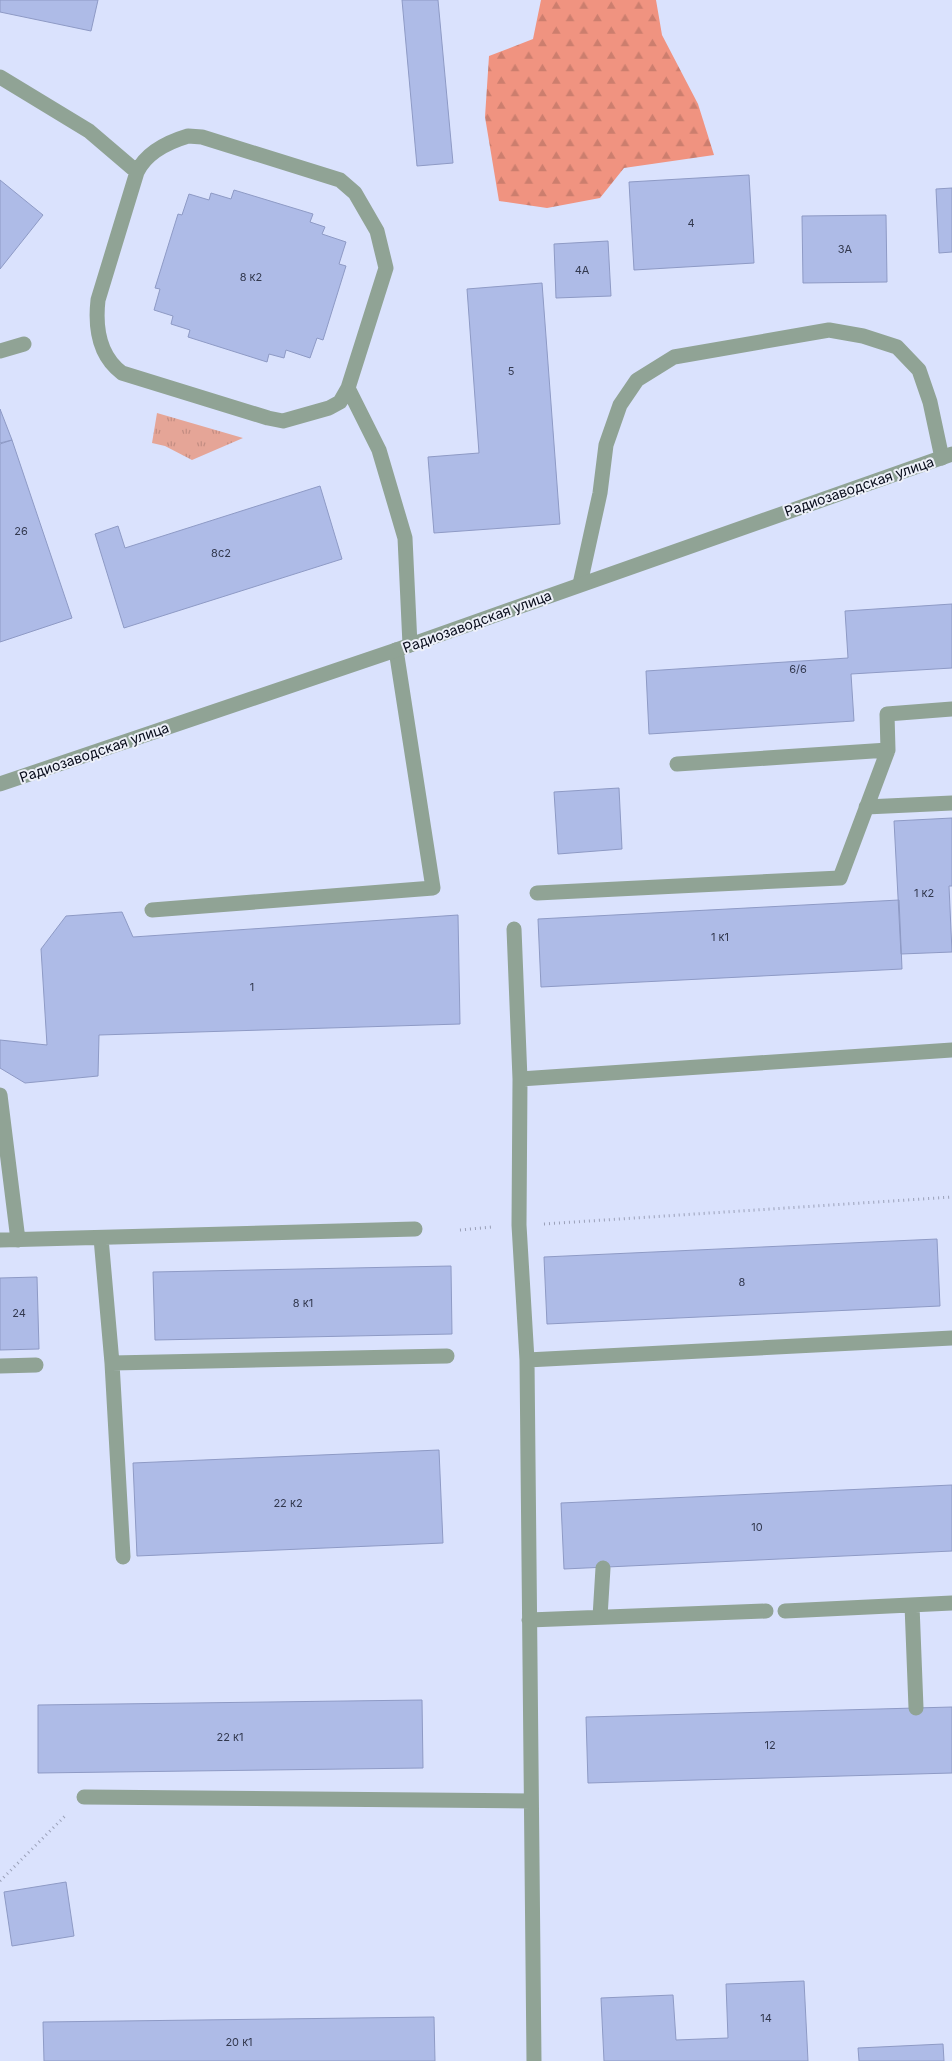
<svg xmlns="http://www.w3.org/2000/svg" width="952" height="2061" viewBox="0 0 952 2061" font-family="Inter,sans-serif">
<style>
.forest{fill:url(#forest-firs)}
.park{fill:url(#park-tufts)}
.building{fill:#aebbe7;stroke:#8e9ac5}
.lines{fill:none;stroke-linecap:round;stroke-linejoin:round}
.path{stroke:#9aa0b8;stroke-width:3;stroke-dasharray:1 4;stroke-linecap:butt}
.service{stroke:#90a395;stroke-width:15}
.tertiary{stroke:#90a395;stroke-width:15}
.labels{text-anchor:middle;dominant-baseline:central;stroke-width:4;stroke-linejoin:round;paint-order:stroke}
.number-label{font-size:11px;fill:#32384e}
.street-label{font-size:14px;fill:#080c1b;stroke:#edf0f9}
</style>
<defs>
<pattern id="forest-firs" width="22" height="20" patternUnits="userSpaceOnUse" patternTransform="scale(1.25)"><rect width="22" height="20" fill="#f09380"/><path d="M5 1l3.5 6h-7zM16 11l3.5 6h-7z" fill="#cc7e6e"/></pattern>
<pattern id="park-tufts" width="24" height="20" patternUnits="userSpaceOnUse" patternTransform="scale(1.25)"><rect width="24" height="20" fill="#e5a597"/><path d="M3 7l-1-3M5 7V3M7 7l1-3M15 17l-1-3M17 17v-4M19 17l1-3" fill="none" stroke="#c38d82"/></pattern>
</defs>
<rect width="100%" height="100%" fill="#dae2fd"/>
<path class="forest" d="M541,0H656L662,35L698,104L714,155L624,168L600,198L547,208L499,201L485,117L489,56L533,39Z"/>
<path class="park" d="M157,413L243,438L192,460L165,446L152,443Z"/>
<path class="building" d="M0,0H98L91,31L0,12Z
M402,0H438L453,163L417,166Z
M749,175L754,263L634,270L629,182Z
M0,180L43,215L0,269Z
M952,188V252L939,253L936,189Z
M234,190L313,214L310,222L325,227L322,234L346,242L339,264L346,266L323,340L317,338L310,358L286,350L284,358L269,354L267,362L188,337L190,330L171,324L173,316L154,310L160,289L155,288L178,214L182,215L189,194L209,200L211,193L231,199Z
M886,215L887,282L803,283L802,216Z
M608,241L611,296L556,298L554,244Z
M542,283L560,524L434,533L428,457L479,453L467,289Z
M0,409L12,440L0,443Z
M12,440L72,618L0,642V444Z
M320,486L342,559L124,628L95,534L118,526L125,548Z
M952,604V668L851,674L854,721L649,734L646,671L848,658L845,611Z
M619,788L622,849L558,854L554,792Z
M952,818V886H949L952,952L901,954L894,821Z
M899,900L902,969L541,987L538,919Z
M122,912L133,937L458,915L460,1024L99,1035L98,1076L25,1083L0,1068V1040L47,1045L41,949L66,916Z
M937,1239L940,1306L547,1324L544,1257Z
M451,1266L452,1334L155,1340L153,1272Z
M37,1277L39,1349L0,1350V1278Z
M439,1450L443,1543L137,1556L133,1463Z
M952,1485V1551L564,1569L561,1503Z
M422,1700L423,1768L38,1773V1705Z
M952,1707V1773L588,1783L586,1717Z
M66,1882L74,1936L12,1946L4,1892Z
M804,1981L808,2061H604L601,1998L673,1995L676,2040L728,2038L726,1984Z
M434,2017L435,2061H44L43,2022Z
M943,2044L944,2061H859L858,2048Z"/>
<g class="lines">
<path class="path" d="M544,1224L952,1197
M460,1230L492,1227
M0,1881L65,1816"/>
<path class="service" d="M0,77L89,131L137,172
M188,136L202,137L340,180L355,193L377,231L386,268L348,388L340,402L329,408L283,421L268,418L122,373C98,355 95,327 98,300L137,172C146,153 168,142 188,136Z
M0,351L24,344
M348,388L379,450L405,538L410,645
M580,584L600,493L606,445L620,405L637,380L674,357L829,330L863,336L897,347L919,370L930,402L942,458
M677,764L888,750L887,714L952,709
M866,807L952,803
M537,893L840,878L888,750
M152,910L433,888L396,650
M514,929L520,1079L519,1225L527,1360L534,2061
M520,1079L952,1050
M0,1095L18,1240
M101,1238L112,1363L447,1356
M0,1240L415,1229
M527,1360L952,1338
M112,1363L123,1557
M0,1366L36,1365
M912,1605L916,1708
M785,1611L952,1603
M600,1617L603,1568
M529,1620L766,1611
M84,1797L531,1801"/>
<path class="tertiary" d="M0,784L396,650L952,454"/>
</g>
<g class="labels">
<g class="number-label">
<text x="691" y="223">4</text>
<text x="845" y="249">3А</text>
<text x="582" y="270">4А</text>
<text x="251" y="277">8 к2</text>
<text x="511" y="371">5</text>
<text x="21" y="531">26</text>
<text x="221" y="553">8c2</text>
<text x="798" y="669">6/6</text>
<text x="924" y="893">1 к2</text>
<text x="720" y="937">1 к1</text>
<text x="252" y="987">1</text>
<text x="742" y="1282">8</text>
<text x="303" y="1303">8 к1</text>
<text x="19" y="1313">24</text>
<text x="288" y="1503">22 к2</text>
<text x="757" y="1527">10</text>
<text x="230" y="1737">22 к1</text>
<text x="770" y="1745">12</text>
<text x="766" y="2018">14</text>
<text x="239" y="2042">20 к1</text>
</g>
<g class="street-label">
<text transform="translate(859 486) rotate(-19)">Радиозаводская улица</text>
<text transform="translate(477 621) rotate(-20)">Радиозаводская улица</text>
<text transform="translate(94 752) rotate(-19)">Радиозаводская улица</text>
</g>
</g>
</svg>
